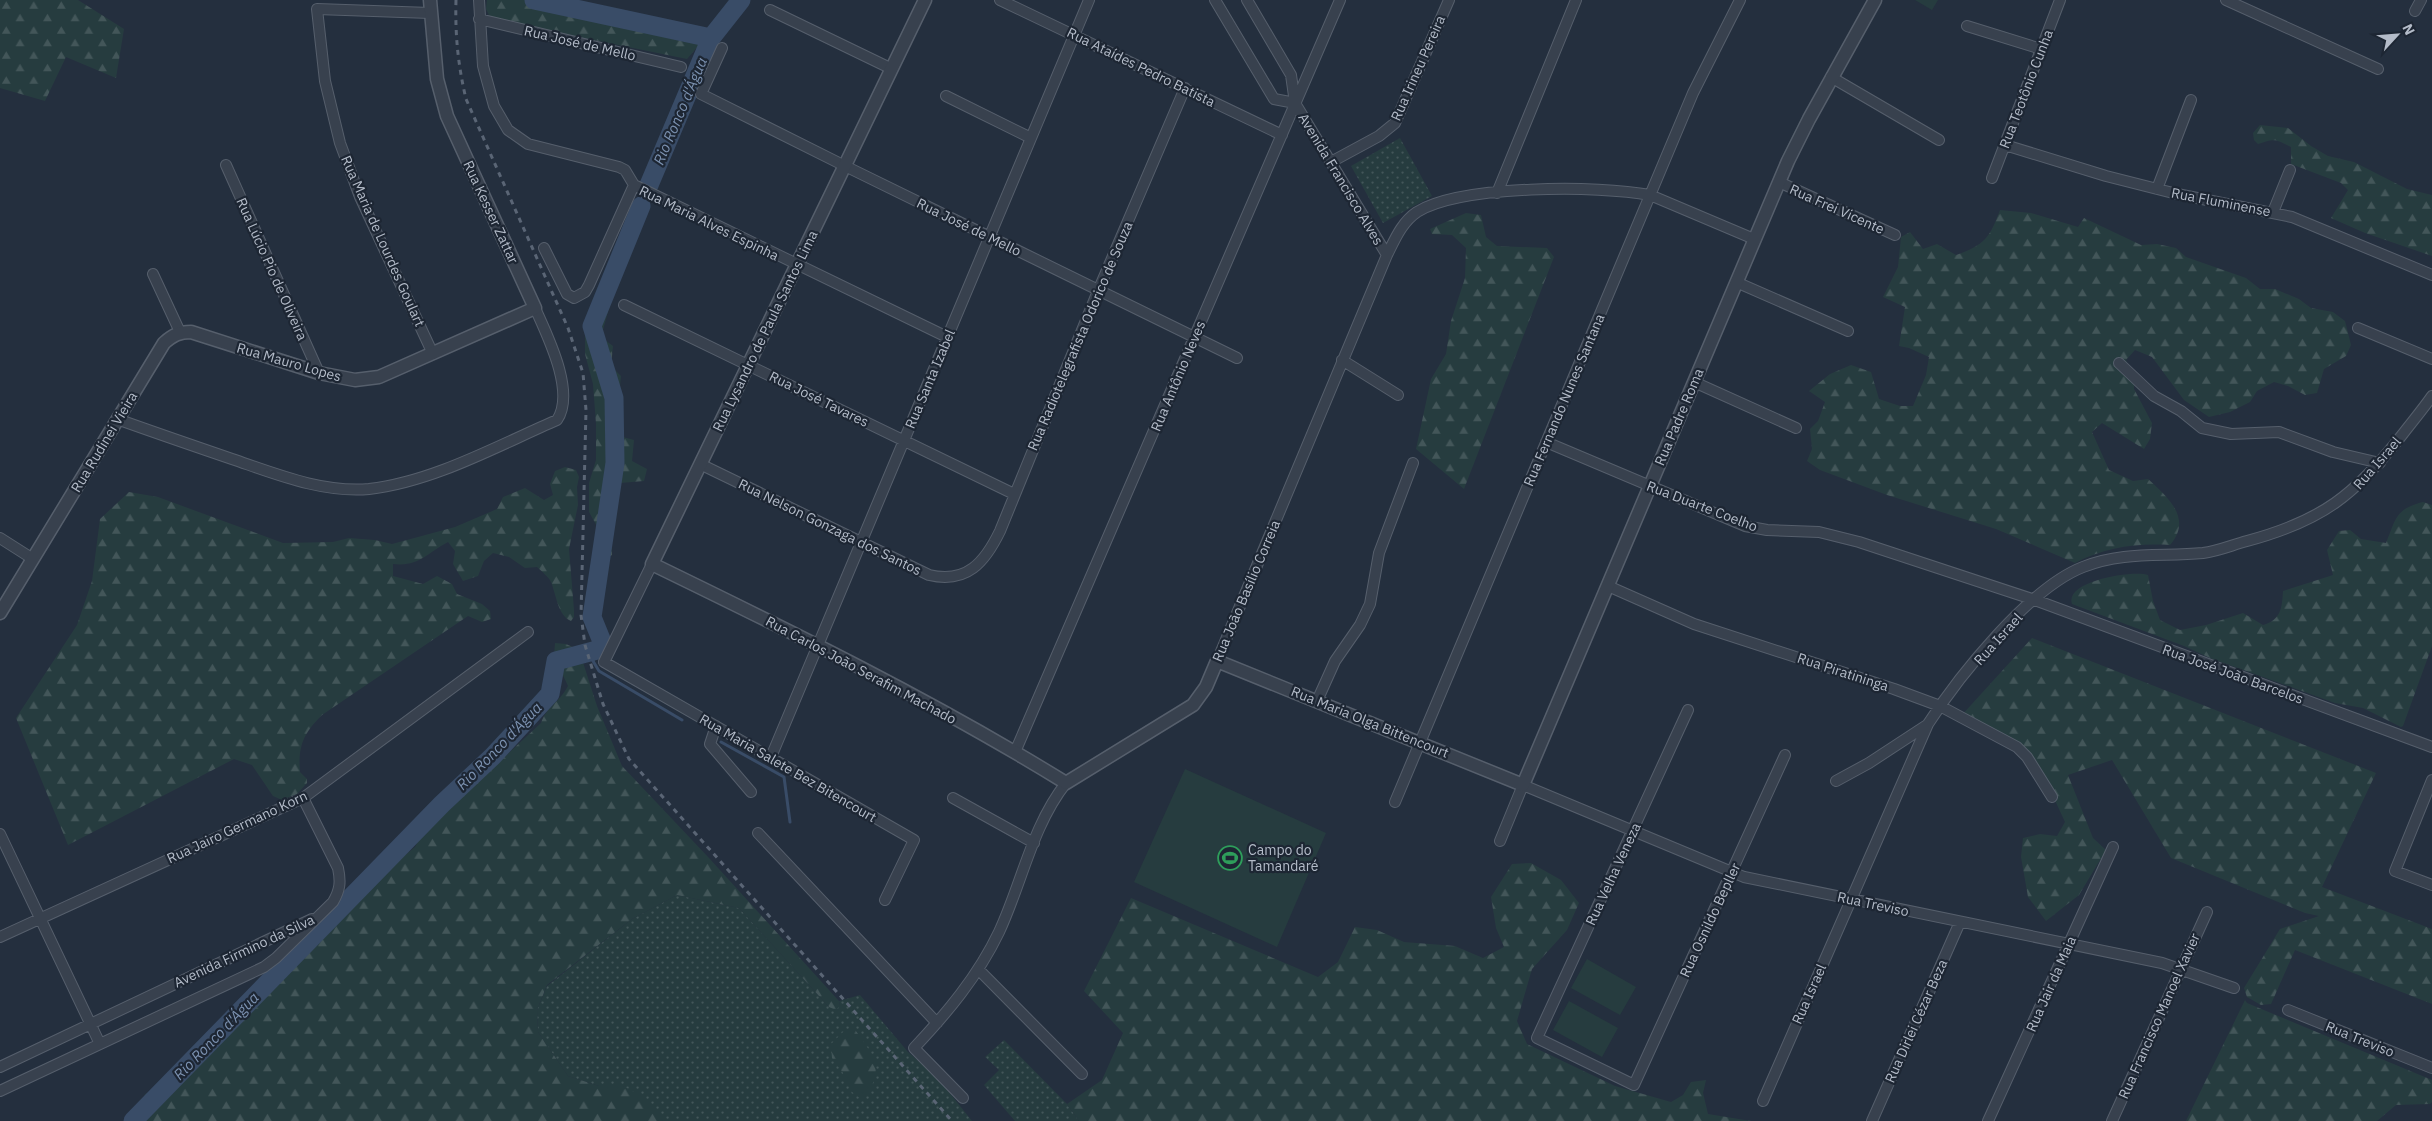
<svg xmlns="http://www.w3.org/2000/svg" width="2432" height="1121" viewBox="0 0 2432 1121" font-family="'IBM Plex Sans',sans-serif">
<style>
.grass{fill:url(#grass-dots)}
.forest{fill:url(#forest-firs)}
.pitch{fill:#263c3f}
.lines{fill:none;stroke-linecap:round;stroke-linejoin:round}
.stream{stroke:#394c67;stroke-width:3}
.river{stroke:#394c67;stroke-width:19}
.minor-casing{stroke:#565f6c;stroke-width:12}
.tertiary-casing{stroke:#565f6c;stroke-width:15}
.minor{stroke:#38414e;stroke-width:10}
.tertiary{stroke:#38414e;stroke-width:12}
.rail{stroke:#5a6575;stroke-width:3;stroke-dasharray:5 5;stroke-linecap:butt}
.labels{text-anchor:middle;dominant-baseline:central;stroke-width:4.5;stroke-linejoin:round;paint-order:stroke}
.street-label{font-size:14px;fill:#b4bcc9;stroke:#1d2633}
.poi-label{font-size:14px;fill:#b4bcc9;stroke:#1d2633;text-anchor:start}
.water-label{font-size:15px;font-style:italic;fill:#7c92b1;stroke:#1d2633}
</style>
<defs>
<pattern id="grass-dots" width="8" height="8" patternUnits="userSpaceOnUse" patternTransform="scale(1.25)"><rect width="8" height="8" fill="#263c3f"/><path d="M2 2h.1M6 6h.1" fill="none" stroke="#435659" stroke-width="1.8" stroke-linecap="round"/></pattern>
<pattern id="forest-firs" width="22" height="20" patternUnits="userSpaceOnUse" patternTransform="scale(1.25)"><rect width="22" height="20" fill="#263c3f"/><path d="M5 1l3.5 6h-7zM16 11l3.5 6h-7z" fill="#435659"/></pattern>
</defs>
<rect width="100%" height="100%" fill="#242f3e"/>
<path class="grass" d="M1400,138L1432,196L1383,223L1351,166Z
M677,895L739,908L829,1007L840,1006L839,1001L860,995L908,1052L937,1077L972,1121H663L623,1086H599L568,1076L538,1032L537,1010L547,986L632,919Z
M1004,1040L1067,1104L1079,1121H1015L984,1085L999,1070L985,1057Z"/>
<path class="forest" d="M0,0H78L124,29L116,78L66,57L45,101L0,88Z
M487,0H573L687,27L699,45L687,59L491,19L486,9Z
M2260,125L2288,128L2311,146L2328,156L2354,162L2407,189L2432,195V256L2365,233L2331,218L2348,190L2341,183L2291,164V147C2275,139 2275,138 2258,144L2254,140L2253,133Z
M634,210L640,218L619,272L601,337L613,346L611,366L621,376L617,415L619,436L634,440L632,461L647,469L644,481L620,483L613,500L617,510L612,521V555L605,559L597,549L599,530L589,512V483L596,460V424L593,384L585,354V322Z
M2000,210L2031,213L2078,227L2084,218L2141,245L2157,244L2176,248L2186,257L2246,278L2260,289H2275L2299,299L2311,308L2333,312L2345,321L2351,345L2346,356L2324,369L2317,393L2305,395L2288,386L2274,382L2257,391L2250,402L2230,412L2209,417L2184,400L2152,357L2135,350L2126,360L2134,377V389L2152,423L2150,439L2144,449L2102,423L2092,432L2109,470L2133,481L2148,479C2168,497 2193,519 2170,545C2137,543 2105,547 2075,563L1996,529L1887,495L1820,470L1807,461L1812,449L1810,429L1818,421L1825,402L1809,391L1830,374L1851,365L1871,372L1879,399L1900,406H1913L1926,375L1929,357L1909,348L1899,346L1905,307L1883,297L1898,267L1901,237L1910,232L1923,249L1937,244L1956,255C1985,245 1990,237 2000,210Z
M1466,213L1481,215L1486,237L1497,246L1547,248L1554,257L1464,489L1416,449L1431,379L1446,354L1451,321L1465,278L1466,248L1452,235L1432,234L1430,229Z
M565,467L576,470L579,477L577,487L578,505L569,549L574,610V617L571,621C558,616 556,594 551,582C548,576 542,572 537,567L525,568L509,557L493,553L484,561L478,576L463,581L453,564L455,551L448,542C427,553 419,567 393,564V576L423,584L437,576L452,584L457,594L482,604L490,611L491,619L482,622L468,616L322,715C303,734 298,746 300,772L307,779V783L297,794L282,800L273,796L252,765L234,759L68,845L16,718L77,625L92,581L100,519L129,492L158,497L283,543L333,542L349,538L375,540L392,544L455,527L497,509L503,497L525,488L544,500L553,495L550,484L555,471Z
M2423,502L2432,505V646L2403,726L2401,727L2363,708L2335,703L2210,658L2184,646L2072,604C2064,581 2133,570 2148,575L2153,601L2160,620L2180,630L2206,625L2243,613L2263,625C2281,620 2282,608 2283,591L2333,575L2327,550L2339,531L2350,530L2361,539L2386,543C2396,519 2395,509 2423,502Z
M2032,638L2376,773L2322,887L2432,929V1004L2295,950L2271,1004L2261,1005L2247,997L2244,988L2280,929L2319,916L2305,913L2171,858L2112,760L2068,775L2093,838L2106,850L2079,895L2046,921L2028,897L2021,857L2023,838L2040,834L2057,836L2065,822L2053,796L2028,754L1961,716Z
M555,643L566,644L579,650L597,706L622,766L709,858L839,1001L840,1006L836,1010L829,1007L739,908L677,895L632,919L547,985L537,1010L538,1032L568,1076L599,1086H623L645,1098L663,1121H126L139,1118L145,1094L163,1087L183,1059L226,1019L241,1011L276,966L296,959L350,901L415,847L422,834L541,723C547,706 559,703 568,686L554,656Z
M1531,863L1561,880L1579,903L1567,930L1532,969L1517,1021L1527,1044L1615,1086L1671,1102L1683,1095L1691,1082L1706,1080L1703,1093L1708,1114L1751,1121H1079L1067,1104L1102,1080L1123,1033L1084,991L1131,898L1318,977L1338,962L1355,927L1377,930L1404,942L1455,946L1483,958L1504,947L1496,928L1491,897L1512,864Z
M2245,1000L2247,1003L2432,1080V1102L2430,1104L2396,1105L2377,1121H2186Z
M853,1027C873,1055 887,1068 863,1100L852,1092L843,1073L832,1058L831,1044L844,1031Z"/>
<path class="pitch" d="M1915,0H1938L1932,10Z
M1185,769L1326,833L1277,947L1134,882Z
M1587,959L1636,987L1620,1015L1571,988Z
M1569,1001L1618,1028L1602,1057L1553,1030Z"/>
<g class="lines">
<path class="stream" d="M597,650L593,661L599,671L682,720
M721,742L784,777L790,822"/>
<path class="river" d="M534,0L711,38
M649,185L711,38L741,0
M133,1121L442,804L493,756L550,694L556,661L597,650L603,644L592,617L615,463L614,398L592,326L641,206"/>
<g class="minor-casing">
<path id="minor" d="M479,0L483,66L494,106L508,130L528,144L619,167L625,170L634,185
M1000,0L1282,135
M1215,0L1274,99L1295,103
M1247,0L1291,75L1295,103L1387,255
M2226,0L2378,69
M770,10L892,69
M2415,11L2421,0
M430,13L317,9L325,81L340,143L360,197L433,354
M479,19L681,67
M1967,26L2041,49
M722,48L701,94L845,166L1237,358
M1831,77L1939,140
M946,96L1031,138
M2005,145L2106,176L2177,194L2292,217L2432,275
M1331,162L1379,136L1395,123L1449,0
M226,165L319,373
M1992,178L2060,0
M1779,182L1895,235
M634,185L947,337
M2157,189L2191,100
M1497,193L1576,0
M2273,212L2290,170
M544,248L567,294L574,298L585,292L589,285L634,185
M153,274L180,332
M1736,282L1848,331
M624,305L1014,494
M2358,328L2432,359
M1342,360L1398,395
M2119,363L2154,396L2181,411L2202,428L2231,434L2279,432L2333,452L2380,463
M1694,382L1796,428
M117,419C156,433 194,446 232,459C276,474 322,493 369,489C433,482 499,445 557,420C576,392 547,335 535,308
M1546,442L1745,526L1767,530L1819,532L1859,542L2035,600L2432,747
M700,464L929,575C967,584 985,562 1000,531L1098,291L1185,88
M0,538L33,559
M652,564L604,662L914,840L885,900
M1608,586L1694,624L1894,689L1940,706L2017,747L2027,757L2052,797
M1217,661L1387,255C1395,239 1402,222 1417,212C1461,185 1599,185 1650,195L1754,239
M1317,701L1335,661L1360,625L1370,604L1379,553L1413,463
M1688,710L1537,1038L1634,1085L1785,755
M716,726L710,744L751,792
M1015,752L1340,0
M771,757L1089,0
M2432,780L2395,871L2432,885
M1836,781L1869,763L1927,725
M953,798L1034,843
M1395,802L1693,93L1740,0
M758,833L937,1023
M0,834L100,1044
M1500,841L1523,785L1744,877L2162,963L2234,988
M0,937L303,798L528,632
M978,969L1082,1074
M2288,1010L2432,1068
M0,1067L312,919
M0,1091L264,967L276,958L333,902C340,890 341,882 338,868L303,798
M963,1098L914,1048C947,1013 978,976 999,932C1022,883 1032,826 1066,783
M1763,1101L1928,724C1959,676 2029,588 2083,567C2123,551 2162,557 2203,553C2218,551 2232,545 2247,541C2322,521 2355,495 2402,435C2412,422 2423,409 2432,396
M1872,1121L1960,922
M1988,1121L2113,847
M2112,1121L2207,912"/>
</g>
<g class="tertiary-casing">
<path id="tertiary" d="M925,0L652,564C792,632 933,701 1066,783L1193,705L1206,687L1217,661L1523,785L1788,161L1809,119L1875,0
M0,613L164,343C173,335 179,332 191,332L319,373L355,380L379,377L535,308L447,116L437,79L430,0"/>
</g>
<use href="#minor" class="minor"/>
<use href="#tertiary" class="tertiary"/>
<path class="rail" d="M456,0C455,35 458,65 466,99L568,328L583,373L586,410L581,615L585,645L603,704L629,759L952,1121"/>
</g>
<defs>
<g id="stadium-ring" transform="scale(1.25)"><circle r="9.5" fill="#1d2633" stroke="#2e9e5b" stroke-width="1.5"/><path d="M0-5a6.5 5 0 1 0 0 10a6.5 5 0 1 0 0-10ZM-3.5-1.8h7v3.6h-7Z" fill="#2e9e5b"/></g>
</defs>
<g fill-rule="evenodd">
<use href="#stadium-ring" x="1230" y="858"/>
</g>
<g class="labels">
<g class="street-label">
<text transform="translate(580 43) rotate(13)">Rua José de Mello</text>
<text transform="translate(1141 67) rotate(26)">Rua Ataídes Pedro Batista</text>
<text transform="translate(1418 68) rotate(-66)">Rua Irineu Pereira</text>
<text transform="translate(2026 89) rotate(-69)">Rua Teotônio Cunha</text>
<text transform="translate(1341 179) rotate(59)">Avenida Francisco Alves</text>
<text transform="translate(2221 202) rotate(11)">Rua Fluminense</text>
<text transform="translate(1837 209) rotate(24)">Rua Frei Vicente</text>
<text transform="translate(491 212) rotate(65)">Rua Kesser Zattar</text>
<text transform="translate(709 223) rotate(26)">Rua Maria Alves Espinha</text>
<text transform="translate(969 227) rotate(26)">Rua José de Mello</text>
<text transform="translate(383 241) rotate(66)">Rua Maria de Lourdes Goulart</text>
<text transform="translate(272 269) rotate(66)">Rua Lúcio Pio de Oliveira</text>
<text transform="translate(765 331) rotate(-64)">Rua Lysandro de Paula Santos Lima</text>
<text transform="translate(1080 336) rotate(-67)">Rua Radiotelegrafista Odorico de Souza</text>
<text transform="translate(289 362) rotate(16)">Rua Mauro Lopes</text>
<text transform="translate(1178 376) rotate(-67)">Rua Antônio Neves</text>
<text transform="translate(930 379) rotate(-67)">Rua Santa Izabel</text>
<text transform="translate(819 399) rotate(26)">Rua José Tavares</text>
<text transform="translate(1564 400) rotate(-67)">Rua Fernando Nunes Santana</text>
<text transform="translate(1679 417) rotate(-67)">Rua Padre Roma</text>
<text transform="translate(104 442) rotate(-59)">Rua Rudinei Vieira</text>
<text transform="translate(2377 463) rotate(-49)">Rua Israel</text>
<text transform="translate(1702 506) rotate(21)">Rua Duarte Coelho</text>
<text transform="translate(830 527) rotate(26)">Rua Nelson Gonzaga dos Santos</text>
<text transform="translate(1246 591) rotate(-67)">Rua João Basílio Correia</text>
<text transform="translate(1998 639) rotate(-48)">Rua Israel</text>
<text transform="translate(861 670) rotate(28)">Rua Carlos João Serafim Machado</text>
<text transform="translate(1843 672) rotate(18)">Rua Piratininga</text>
<text transform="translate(2233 674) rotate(20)">Rua José João Barcelos</text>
<text transform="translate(1370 722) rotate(22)">Rua Maria Olga Bittencourt</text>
<text transform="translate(788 768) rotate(30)">Rua Maria Salete Bez Bitencourt</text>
<text transform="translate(237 827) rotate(-25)">Rua Jairo Germano Korn</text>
<text transform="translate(1613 874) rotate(-65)">Rua Velha Veneza</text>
<text transform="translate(1873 904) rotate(12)">Rua Treviso</text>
<text transform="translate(1710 920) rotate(-65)">Rua Osnildo Bepller</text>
<text transform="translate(244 951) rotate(-25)">Avenida Firmino da Silva</text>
<text transform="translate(2051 984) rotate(-66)">Rua Jair da Maia</text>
<text transform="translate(1809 994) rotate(-66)">Rua Israel</text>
<text transform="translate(2159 1016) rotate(-66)">Rua Francisco Manoel Xavier</text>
<text transform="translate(1916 1021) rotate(-66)">Rua Dirlei Cézar Beza</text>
<text transform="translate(2360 1039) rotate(22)">Rua Treviso</text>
</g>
<g class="poi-label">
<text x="1248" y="850">Campo do<tspan x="1248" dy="16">Tamandaré</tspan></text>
</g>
<g class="water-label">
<text transform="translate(680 111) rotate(-67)">Rio Ronco d'Água</text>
<text transform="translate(499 746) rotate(-46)">Rio Ronco d'Água</text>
<text transform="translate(216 1036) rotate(-46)">Rio Ronco d'Água</text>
</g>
</g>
<g transform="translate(2397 35) rotate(64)" stroke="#1d2633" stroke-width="4" paint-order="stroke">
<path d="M0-4L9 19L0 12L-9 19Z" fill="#b4bcc9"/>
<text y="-8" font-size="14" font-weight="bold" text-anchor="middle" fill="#b4bcc9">N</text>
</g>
</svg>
